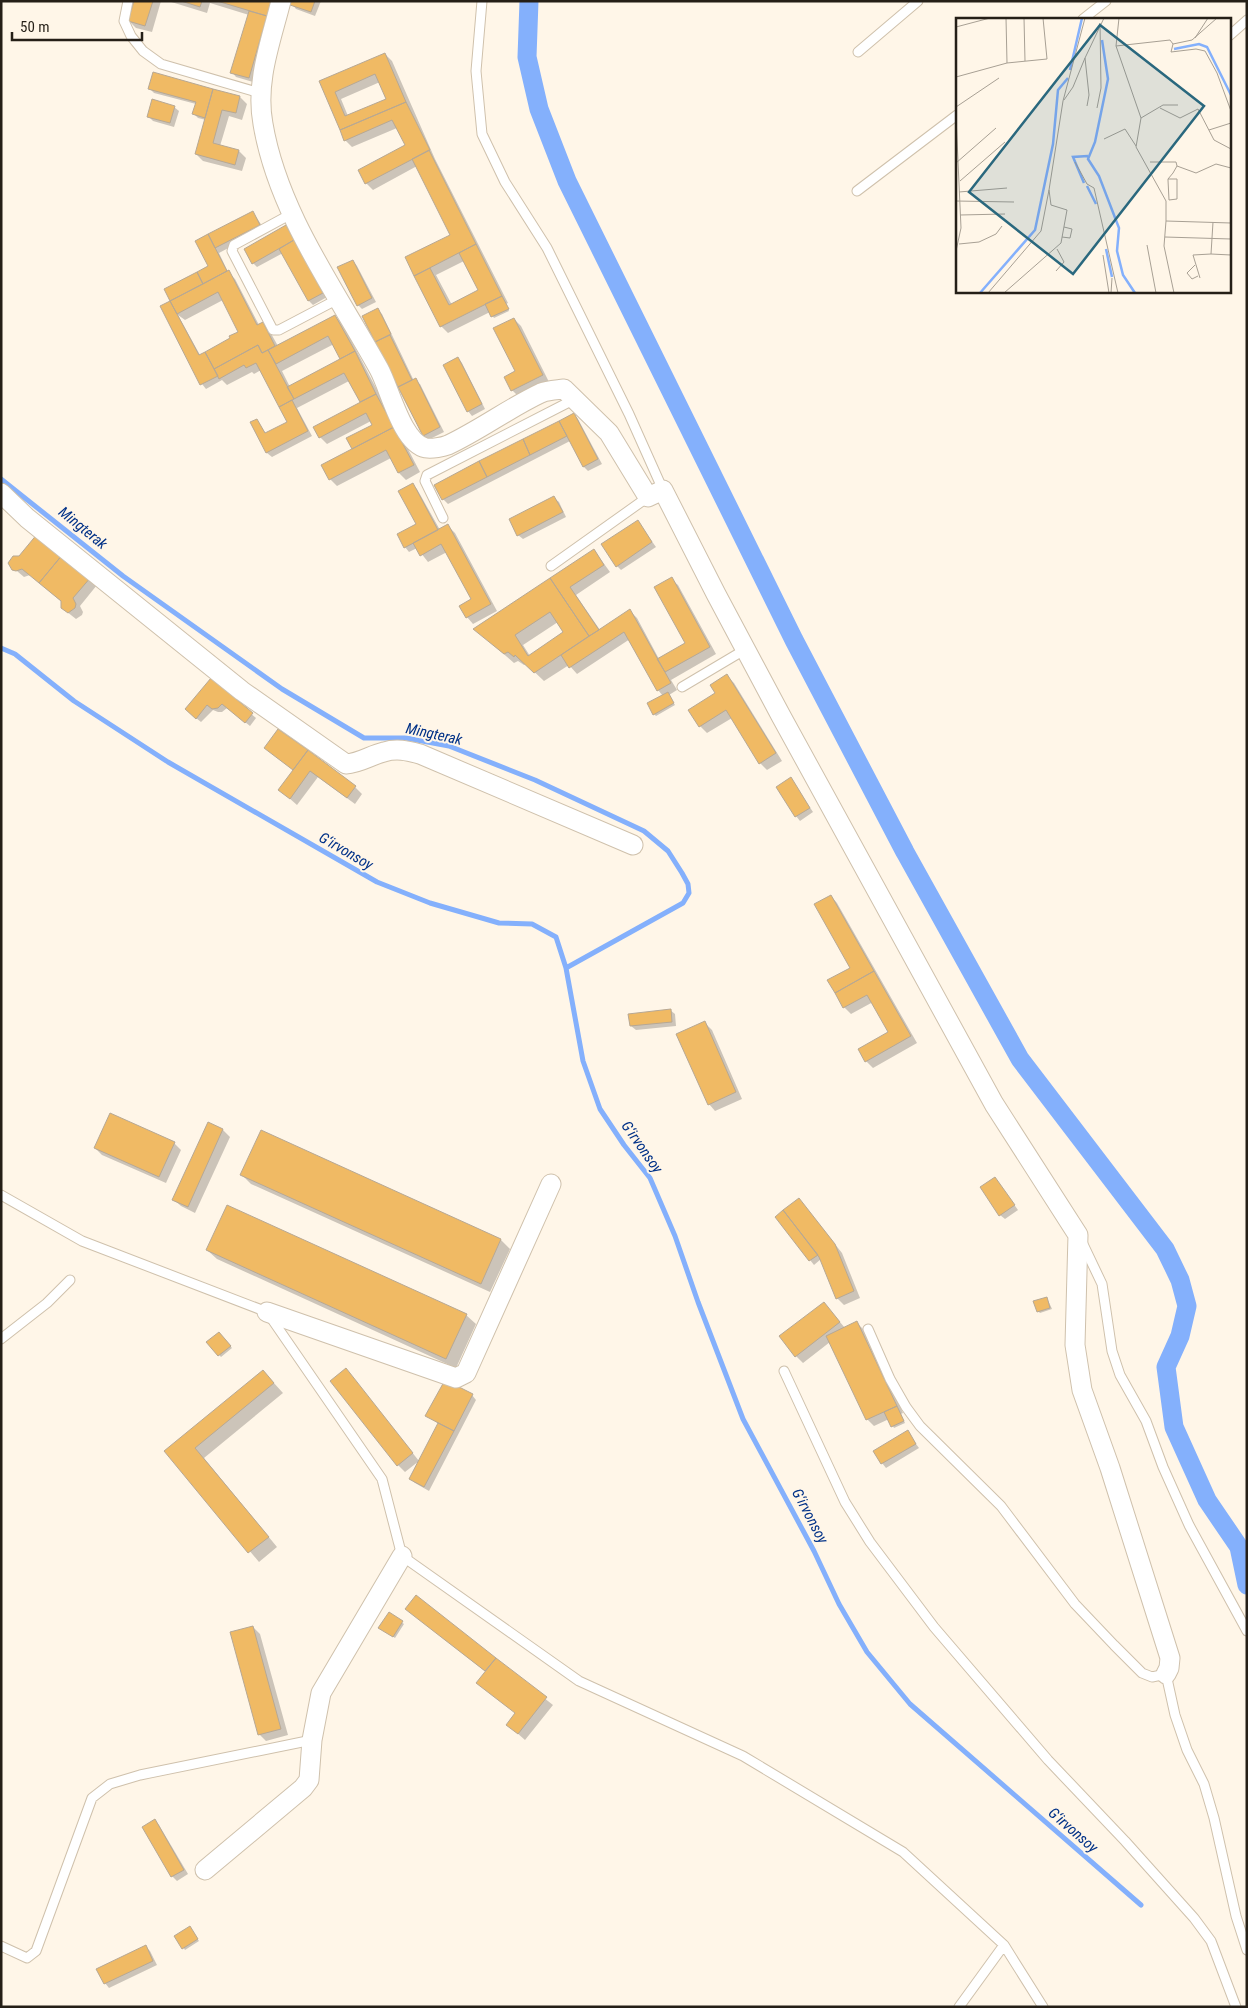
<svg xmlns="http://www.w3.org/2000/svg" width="1248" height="2008" viewBox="0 0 1248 2008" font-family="'Roboto Condensed',sans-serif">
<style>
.shadow{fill:#0003;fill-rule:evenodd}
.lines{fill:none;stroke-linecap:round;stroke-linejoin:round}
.stream{stroke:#84b0fc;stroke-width:5}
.canal{stroke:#84b0fc;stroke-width:19}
.building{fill:#f0ba64;stroke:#b7a894;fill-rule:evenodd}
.service-casing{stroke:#cfc1ac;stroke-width:11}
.minor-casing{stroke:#cfc1ac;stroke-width:21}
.service{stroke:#fff;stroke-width:9}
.minor{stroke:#fff;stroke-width:19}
.labels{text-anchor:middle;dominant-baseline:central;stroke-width:4;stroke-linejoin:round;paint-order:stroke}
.water-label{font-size:15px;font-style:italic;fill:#003187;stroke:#fff6e8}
.inset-river{fill:none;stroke:#84b0fc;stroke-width:2.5}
.inset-road{fill:none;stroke:#a8a094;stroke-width:1}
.view{fill:#2a687e;fill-opacity:0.15;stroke:#2a687e;stroke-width:2.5}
.inset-edge{fill:none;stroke:#251f17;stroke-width:2.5}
</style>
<rect width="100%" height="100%" fill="#fff6e8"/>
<path class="shadow" d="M135,1H161L152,32L136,28L129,21Z
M168,1H281L253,82L236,77L232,72L249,15L210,3L207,13Z
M293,1H321L315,16L296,9L292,4Z
M385,54L392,61L435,159L508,303L506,304L509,311L494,318L490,312L448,333L441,326L407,258L452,235L417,166L373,190L366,183L406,145L397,128L352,147L345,140L320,81ZM380,82L387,100L348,116L341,99ZM464,261L479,291L452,305L436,275Z
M154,74L240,97L247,104L242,120L229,116L220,146L239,151L246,158L242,171L203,161L196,154L206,120L198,118L194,114L196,104L154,93L150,89Z
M174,107L179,111L174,127L153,121L149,117Z
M253,212L264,229L219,253L228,272L235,279L259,325L262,323L269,330L278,346L335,316L342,323L420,472L406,480L399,473L391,458L337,486L330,479L374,425L371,421L327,444L320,437L361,403L349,381L297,408L312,436L272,457L267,453L252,423L257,420L266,434L288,422L261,370L254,374L252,372L227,385L222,380L206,389L202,384L161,307L171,302L210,267L197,242ZM223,300L240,332L209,357L200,355L178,315L185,320ZM334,344L342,360L290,387L282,371Z
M286,227L290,231L327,297L313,305L309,301L283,253L257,267L253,263Z
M353,261L357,266L376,302L362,309L358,305Z
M377,310L382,314L414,381L420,384L444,432L428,440L424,436L364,317Z
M514,319L521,326L549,382L519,397L512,390L517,372Z
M458,358L462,363L485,409L472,416L468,411Z
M574,414L578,419L602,464L588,471L584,467L570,441L448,504L443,499Z
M413,485L417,489L440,530L448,526L455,533L497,611L473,624L467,617L473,600L447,552L428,562L417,548L409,552L405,547L417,524Z
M554,498L559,502L566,517L523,539L518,535Z
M638,522L656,547L621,570L617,566Z
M594,550L610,572L576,595L600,630L630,611L637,618L659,659L687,643L671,579L678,585L716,654L671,680L677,690L669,695L675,705L656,716L654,714L663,696L658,690L630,639L577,674L569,665L544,681L526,664L524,665L518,661L514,663L475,629ZM558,622L565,633L530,656L523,645Z
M11,566L90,578L97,585L80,606L83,612L82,615L76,619L62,608V602L30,575L24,577Z
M727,676L734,683L782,761L767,770L760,763L732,718L707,733L700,726Z
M211,680L256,718L250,726L227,708L222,712H218L213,710L201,722L191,714Z
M270,752L355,787L362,794L355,804L318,777L297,805L280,790L294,770Z
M791,779L813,812L800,821L796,816Z
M831,896L837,903L917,1043L873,1068L866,1061L859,1049L890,1032L873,1002L851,1014L844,1007L852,968Z
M670,1010L675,1014L676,1026L636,1030L631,1026L630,1015Z
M705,1023L712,1030L742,1099L715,1111L709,1104Z
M208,1123L223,1130L230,1137L195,1213L181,1206L174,1200Z
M262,1132L501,1240L510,1249L490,1292L251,1184L242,1175Z
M174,1143L181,1150L166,1183L102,1155L95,1148Z
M995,1178L1018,1210L1005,1219L1000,1215Z
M799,1199L842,1253L860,1298L844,1305L837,1298L821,1259L814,1265L776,1217Z
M207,1250L466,1315L476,1324L456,1368L217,1259Z
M1047,1298L1052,1309L1040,1313L1038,1311Z
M824,1303L845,1328L857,1323L864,1330L903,1413L901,1414L905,1423L894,1428L889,1419L874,1426L867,1419L830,1342L803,1363L796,1356Z
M219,1333L232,1348L221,1357L208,1343Z
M263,1371L283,1393L204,1458L277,1547L259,1562L166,1451Z
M352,1377L419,1461L405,1472L398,1465Z
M472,1395L476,1400L429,1491L415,1483L410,1479L439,1424L427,1416Z
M907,1432L919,1448L886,1468L882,1463Z
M416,1597L553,1705L525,1740L508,1725L516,1714L486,1672L414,1615Z
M389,1613L404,1624L395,1638L382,1629Z
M253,1627L260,1634L288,1735L266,1741L259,1734Z
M155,1821L159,1825L188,1874L177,1881L172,1876L144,1827Z
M191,1930L199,1941L185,1950L176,1936Z
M146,1947L150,1951L157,1965L109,1988L105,1983Z"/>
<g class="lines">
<path class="stream" d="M1,479L123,576L282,689L364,738H406L449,746L535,780L644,831L668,851L682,873L688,884L689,893L683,903L566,968
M1,648L15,654L74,701L168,762L377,882L430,903L499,923L532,924L556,937L566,968L583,1061L600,1109L624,1145L650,1178L675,1236L698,1302L743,1419L814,1551L839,1604L867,1652L910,1704L1141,1905"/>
<path class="canal" d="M529,1L527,57L539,109L567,181L794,640L905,852L1020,1059L1165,1249L1180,1280L1187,1306L1180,1336L1166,1367L1174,1427L1207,1500L1239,1547L1247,1585"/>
</g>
<path class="building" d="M134,1H153L145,26L128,21Z
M181,1H202L200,7Z
M217,1H272L267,16Z
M291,1H315L311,12L290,5Z
M249,11L267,16L249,78L230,73Z
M385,53L406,102L340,130L319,81ZM375,74L386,99L345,116L335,92Z
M153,72L213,89L205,118L192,114L196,102L148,89Z
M213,89L240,96L236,113L222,110L213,143L239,150L235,165L195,154Z
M152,99L175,106L170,123L147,117Z
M406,102L430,150L365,184L358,170L405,145L392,120L344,141L340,130Z
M429,150L476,244L414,276L405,257L450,235L412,159Z
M253,211L260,225L215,248L208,234Z
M286,225L294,240L252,264L244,249Z
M208,234L227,271L203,284L197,272L208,266L195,241Z
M294,240L323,293L308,301L279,249Z
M476,244L502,296L440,327L414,276L430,268L449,305L478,290L459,253Z
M353,260L372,298L357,306L337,267Z
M229,270L257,325L263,322L275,346L262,353L258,345L214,369L205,352L230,338L229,336L238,332L218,292L177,314L170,301Z
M197,272L203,284L170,301L164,289Z
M502,296L509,309L491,317L485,304Z
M170,301L199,355L205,352L218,376L200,385L160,306Z
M378,308L391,334L375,342L362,316Z
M335,315L355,351L340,359L328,336L276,364L268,350Z
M514,318L543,375L511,391L504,377L515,371L493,328Z
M390,335L412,380L398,387L375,342Z
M258,345L262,353L268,350L294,399L279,407L256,363L246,368L244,365L219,379L214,369Z
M355,351L376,394L360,402L344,373L294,399L287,387Z
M458,357L482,404L467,412L443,365Z
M416,378L440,427L423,436L398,387Z
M376,394L394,427L352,449L346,438L372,425L366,413L319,438L313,427Z
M292,400L308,431L266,453L250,422L257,419L265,433L287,422L279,407Z
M574,413L598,459L583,467L559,421Z
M559,421L567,436L530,455L523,439Z
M394,427L414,465L398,473L386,450L329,480L321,465Z
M523,439L530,455L487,477L479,461Z
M479,461L487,477L442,500L434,485Z
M413,483L438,530L404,548L397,534L416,524L398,491Z
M554,496L563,512L517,536L509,519Z
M638,520L652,542L616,567L601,544Z
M448,524L491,604L466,618L459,606L471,599L441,544L420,556L413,543Z
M38,533L63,554L39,583L22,569L16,571L12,570L8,563L13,556H19Z
M594,549L604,565L570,587L599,630L589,636L550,578Z
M63,554L91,577L73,598L76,604L75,608L68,613L61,608V601L39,583Z
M672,577L710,647L665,672L657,659L685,643L654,587Z
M550,578L589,636L534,673L515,655L514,657L508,652L504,654L473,629ZM550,612L563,632L528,656L515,635Z
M630,609L671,683L657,691L624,632L569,668L561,655Z
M727,674L776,753L759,764L726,710L699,727L688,710L715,693L710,685Z
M211,678L253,713L245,723L222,704L218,708L212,709L207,705L196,719L185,709Z
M668,692L674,703L653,715L647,703Z
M278,729L308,750L293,770L264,748Z
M308,750L356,786L347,798L310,771L290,799L278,790Z
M791,777L810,808L795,817L776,787Z
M831,895L874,971L835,993L827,980L850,968L814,904Z
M874,971L911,1036L865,1062L858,1049L888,1032L867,995L843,1008L835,993Z
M671,1009L672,1022L630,1026L628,1014Z
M705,1021L736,1092L708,1105L676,1034Z
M110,1113L175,1142L159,1177L94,1148Z
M208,1122L223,1129L188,1207L172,1200Z
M261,1130L501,1239L481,1284L240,1175Z
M995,1177L1015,1205L999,1216L980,1187Z
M799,1198L835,1244L854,1291L836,1299L819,1257L783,1210Z
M227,1205L467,1314L446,1359L206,1250Z
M783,1210L818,1255L809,1261L775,1217Z
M1047,1297L1050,1308L1037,1312L1033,1301Z
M824,1302L840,1322L795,1357L779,1336Z
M857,1321L897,1406L866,1420L826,1336Z
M219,1332L231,1346L218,1356L206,1342Z
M346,1368L413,1453L397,1466L330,1381Z
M263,1370L274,1383L195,1448L269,1537L248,1553L164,1451Z
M445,1380L473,1394L454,1431L425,1416Z
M897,1406L904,1421L891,1427L884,1412Z
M438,1423L454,1431L424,1487L409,1479Z
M908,1430L916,1444L881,1464L873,1451Z
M416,1595L496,1658L485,1671L405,1609Z
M389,1612L403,1621L393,1637L378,1628Z
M253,1626L281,1729L258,1735L230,1632Z
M496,1658L547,1697L518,1734L506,1725L515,1713L476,1683Z
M155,1819L184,1870L171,1877L142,1827Z
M190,1926L198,1939L182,1949L174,1936Z
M146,1945L153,1961L104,1984L96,1969Z"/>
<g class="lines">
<g class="service-casing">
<path id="service" d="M128,1L124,21L131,36L143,51L161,64L260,93
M482,1L476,71L482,134L505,182L547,248L629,414L663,490
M1083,19L1106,1
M1229,36L1247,20
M858,52L918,1
M857,191L957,115
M293,213L234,245L232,251L273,330H279L338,299
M443,518L425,481L427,475L575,399
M551,566L648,497
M682,687L746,649
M1,1195L82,1241L267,1312L382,1479L402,1556L579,1681L743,1756L903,1852L1004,1945L959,2007
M1082,1242L1102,1284L1112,1351L1120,1375L1146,1421L1163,1467L1189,1525L1247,1631
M868,1329L890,1379L906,1407L920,1426L1001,1506L1075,1604L1114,1645L1142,1673L1152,1677L1166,1674L1175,1715L1187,1750L1204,1784L1214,1818L1236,1916L1247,1950
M1,1339L47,1303L70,1280
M784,1371L845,1502L870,1542L934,1627L1048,1760L1125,1841L1194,1918L1211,1941L1236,2007
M1004,1945L1043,2007
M1,1946L27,1958L36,1951L92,1798L110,1784L140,1775L312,1740"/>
</g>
<g class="minor-casing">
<path id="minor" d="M281,1C271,41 255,82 263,124C278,213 336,291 379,369C390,389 402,443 426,448C432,449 443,447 448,445C480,430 509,408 541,393C548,390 556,390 564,389L609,433L648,497L663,490L716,594L781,716L994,1104L1078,1235L1075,1345L1082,1390L1110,1468L1170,1658L1169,1668L1166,1674
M1,493L27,518L242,691L346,764C360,763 371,755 384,752C397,748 408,751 420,754L633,845
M267,1312L456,1378L466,1373L551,1184
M205,1870L303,1788L309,1780L312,1740L321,1693L402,1556"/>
</g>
<use href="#service" class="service"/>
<use href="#minor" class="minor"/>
</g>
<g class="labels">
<g class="water-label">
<text transform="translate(83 528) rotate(39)">Mingterak</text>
<text transform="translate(434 734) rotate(12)">Mingterak</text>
<text transform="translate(346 851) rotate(30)">G‘irvonsoy</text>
<text transform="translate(642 1147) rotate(55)">G‘irvonsoy</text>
<text transform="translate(810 1516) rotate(62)">G‘irvonsoy</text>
<text transform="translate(1073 1830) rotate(41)">G‘irvonsoy</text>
</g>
</g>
<g transform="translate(956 18)">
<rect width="275" height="275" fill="#fff6e8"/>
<path class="inset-river" d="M146,22L152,61L139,124L132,141L143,158L163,210L161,233L167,257L179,275M218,31L243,26L251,29L275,77M114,52L126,0M128,165L117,139L132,138M131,168L140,186M150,231L156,259M24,275L79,212L97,126L102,72L112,60"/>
<path class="inset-road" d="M68,0L69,43M261,0L236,22L217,26L215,34L240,31L249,33L261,55L275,93M0,9L34,0M239,20L252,0M160,28L163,0M51,45L91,41L87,0M0,59L51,45L50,0M108,82L117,69L129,40M131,88L133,77L129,40L148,0M0,89L43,60M141,90L145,70L144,5M204,90L224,100L242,91L258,122L275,131M0,99L5,210L0,233M185,100L207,87H222M253,112L275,105M148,121L169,111L180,128M119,144L131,166L138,170L162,275M194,144H220L221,148L240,155L260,146L275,150M0,145L40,110M212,161H221V181L213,182L212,162V161L217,155L221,148M4,163L49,124M3,174L51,170M0,183L58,184M4,197L49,196M210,203V183L180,129L185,100L160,28L214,22L217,26M257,204L255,236L275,237M106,219L114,220L116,211L108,209M209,219L275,221M3,226L23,224L40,216L46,208M191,227L200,275M147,237L153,275M239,247L231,255L236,261L242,258M100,253L108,244L101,231M244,260L237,237L255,236M32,275L85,213L93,172M48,275L105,225L111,192L95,187L93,172L107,83L129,0M155,275L156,260M218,275L208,228L210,203L275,205"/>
<path class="view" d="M144,7L248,88L117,256L13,174Z"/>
<rect width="275" height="275" class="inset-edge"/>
</g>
<rect width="1248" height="2008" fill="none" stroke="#251f17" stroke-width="5"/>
<path d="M12 32v8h130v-8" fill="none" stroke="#251f17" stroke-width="2.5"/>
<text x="20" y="32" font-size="15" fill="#251f17" stroke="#fff6e8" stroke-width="4" paint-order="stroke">50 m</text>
</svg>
